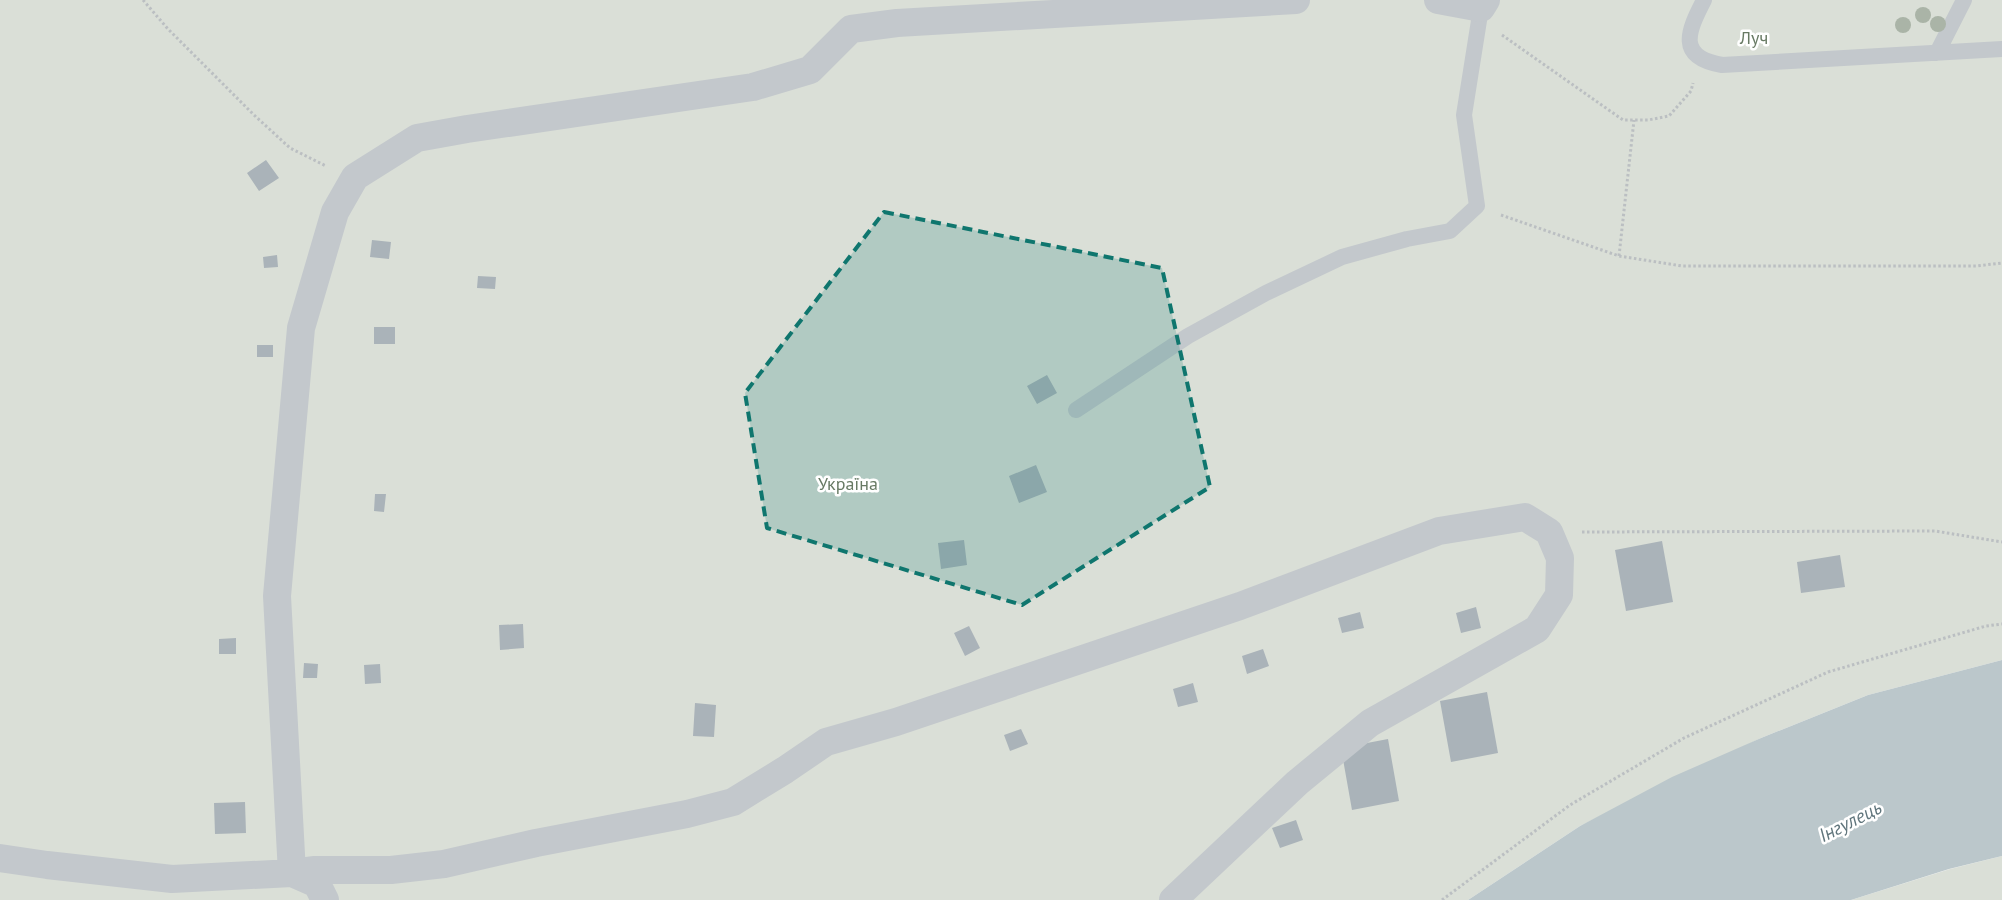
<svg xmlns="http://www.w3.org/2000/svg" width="2002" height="900" viewBox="0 0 2002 900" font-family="'PT Sans',sans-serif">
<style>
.green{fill:#dadfd7}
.water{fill:#bbc7cb}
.building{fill:#aab3b9}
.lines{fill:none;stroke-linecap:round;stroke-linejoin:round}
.path{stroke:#bbbfc2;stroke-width:3;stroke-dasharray:2.5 2.5;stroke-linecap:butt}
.service{stroke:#c3c8cc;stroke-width:16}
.minor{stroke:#c3c8cc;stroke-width:28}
.tree{fill:#aab4a7}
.marked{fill:#0f766e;fill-opacity:0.2;stroke:#0f766e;stroke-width:4;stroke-dasharray:10 6;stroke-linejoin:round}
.labels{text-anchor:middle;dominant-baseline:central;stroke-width:5;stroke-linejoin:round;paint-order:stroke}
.park-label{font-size:18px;fill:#687a64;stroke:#fff}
.water-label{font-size:19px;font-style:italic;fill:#60757c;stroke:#fff}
</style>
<rect width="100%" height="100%" fill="#fafaf8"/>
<path class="green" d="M0,0H2002V660L1868,695L1761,738L1580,826L1468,900H0Z
M2002,856V900H1851L1950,869Z"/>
<path class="water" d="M2002,660V856L1949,869L1851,900H1468L1580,826L1672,777L1761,738L1868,695Z"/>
<path class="building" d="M266,160L279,178L259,191L247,173Z
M372,240L391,242L389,259L370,257Z
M277,255L278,267L264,268L263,257Z
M478,276L496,277L495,289L477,288Z
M374,327H395V344H374Z
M257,345H273V357H257Z
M1047,375L1057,393L1037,404L1027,386Z
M1036,465L1047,492L1019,503L1009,476Z
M375,494H386L384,512L374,511Z
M964,540L967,565L941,569L938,543Z
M1662,541L1673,602L1626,611L1615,550Z
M1840,555L1845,587L1801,593L1797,562Z
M1476,607L1481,628L1461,633L1456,613Z
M1360,612L1364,628L1342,633L1338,618Z
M523,624L524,648L500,650L499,625Z
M969,626L980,648L965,656L954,633Z
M236,638V654H219V639Z
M1263,649L1269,666L1247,674L1242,656Z
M304,663L318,664L317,678H303Z
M380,664L381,683L365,684L364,665Z
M1193,683L1198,702L1178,707L1173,689Z
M1487,692L1498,753L1451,762L1440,701Z
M695,703L716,705L714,737L693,736Z
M1021,729L1028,744L1010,751L1004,735Z
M1388,739L1399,801L1352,810L1341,748Z
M245,802L246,833L215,834L214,803Z
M1296,820L1303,840L1280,848L1272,828Z"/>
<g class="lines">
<path class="path" d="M143,0L168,29L254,115L290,148L326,166
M1502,35L1623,120H1648L1669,116L1691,91L1693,83
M1501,215L1619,256L1682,266H1976L2002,263
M1619,256L1634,120
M1582,532L1935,531L2002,542
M1442,900L1570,805L1684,738L1828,672L1986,626L2002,624"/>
<path class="service" d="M1704,0C1688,31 1676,57 1722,65L2002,49
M1937,53L1964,0
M1076,410L1188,336L1266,293L1342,257L1407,239L1450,231L1477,206L1464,115L1481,8"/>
<path class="minor" d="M1438,0L1481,8L1486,0
M0,858L47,865L172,879L292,873L317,884L325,900
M1173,900L1297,783L1370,723L1537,629L1559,595L1560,558L1549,532L1525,517L1439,531L1240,606L896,722L826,742L785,770L733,802L687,814L536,843L444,864L391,870H315L292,873L277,596L301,328L335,212L355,177L417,138L467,129L753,87L810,70L851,29L897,23L1296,0"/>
</g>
<g class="tree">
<circle cx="1923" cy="15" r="8"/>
<circle cx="1938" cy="24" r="8"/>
<circle cx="1903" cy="25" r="8"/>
</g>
<path class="marked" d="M884,212L1162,268L1210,487L1022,605L767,528L745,393Z"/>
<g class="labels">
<g class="park-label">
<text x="1754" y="37">Луч</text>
<text x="848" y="483">Україна</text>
</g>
<g class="water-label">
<text transform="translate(1850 821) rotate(-27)">Інгулець</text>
</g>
</g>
</svg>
